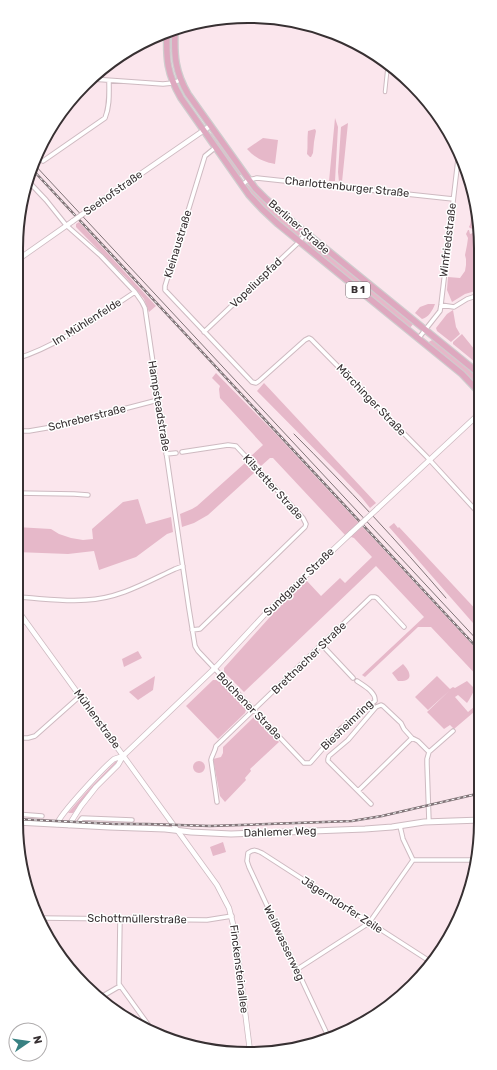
<svg xmlns="http://www.w3.org/2000/svg" width="497" height="1070" viewBox="0 0 497 1070" font-family="Rubik,sans-serif">
<style>
.green{fill:#e6b8c9}
.lines{fill:none;stroke-linecap:round;stroke-linejoin:round}
.pedestrian-casing{stroke:#cebac1;stroke-width:4.5}
.minor-casing{stroke:#cebac1;stroke-width:5.5}
.tertiary-casing{stroke:#cebac1;stroke-width:6}
.secondary-casing{stroke:#cebac1;stroke-width:7}
.primary-casing{stroke:#cfcdce;stroke-width:8}
.pedestrian{stroke:#fff;stroke-width:2.5}
.minor{stroke:#fff;stroke-width:3.5}
.tertiary{stroke:#fff;stroke-width:4.5}
.secondary{stroke:#fff;stroke-width:5}
.primary{stroke:#dea8bf;stroke-width:5.5}
.tram{stroke:#817478;stroke-width:1}
.rail-casing{stroke:#817478;stroke-width:2.5}
.rail{stroke:#fff;stroke-width:1;stroke-dasharray:3;stroke-linecap:butt}
.tertiary-bridge-casing{stroke:#cebac1;stroke-width:6;stroke-linecap:butt}
.tertiary-bridge{stroke:#fff;stroke-width:4.5}
.labels{text-anchor:middle;dominant-baseline:central;stroke-width:3;stroke-linejoin:round;paint-order:stroke}
.shield{fill:#fff;stroke:#736e70;stroke-width:1}
.shield-label{font-size:10px;font-weight:bold;fill:#373032}
.street-label{font-size:11px;fill:#373032;stroke:#fff}
.rim{fill:none;stroke:#373032;stroke-width:2}
</style>
<rect width="100%" height="100%" fill="#fbe6ed"/>
<path class="green" d="M335,118L338,127L335,181H329Z
M348,123L342,182H339L338,172L341,127Z
M315,129L316,131L314,142L313,153L311,157H310L307,154C308,146 307,139 308,131Z
M211,133L242,174L238,177L209,135Z
M263,138L278,140L275,164C263,162 255,158 247,149Z
M247,184L264,201L301,232L298,237H297C278,221 260,205 245,185Z
M474,199L479,218V290L465,294L452,302L447,290L448,277L460,278L465,271L466,265V259L465,255L467,245L468,238L466,234L468,230H469L470,234L473,233V229L470,228L469,227C472,221 470,216 471,209C471,206 473,203 474,199Z
M79,222L156,306L149,312L144,299L128,280L76,227V224Z
M310,238L360,280L356,285L306,245Z
M368,286L414,323L409,329L364,291Z
M428,304H435C433,310 428,318 422,319L415,313L420,307Z
M453,310L456,327L460,334L451,342L437,331L436,328L447,314Z
M462,334L479,355V358L475,362L453,344V342Z
M434,339L476,375L480,379V390L427,343Z
M216,373L275,433L480,653L481,680L431,627H418L365,677L362,675L424,617L376,566L244,692L224,672V668L278,608L307,581L321,596L340,578L345,583L372,557L354,538L345,535L273,458H270L261,466L251,456L263,445L220,398L219,389L220,386L212,378Z
M264,383L376,503L370,508L362,498L343,478L257,391Z
M245,463L254,473L208,515L194,523L182,527L180,514L192,509L197,506Z
M138,499L146,524L171,517L173,532L167,534L136,557L99,570L94,551L68,554L16,552V527L51,529L59,534L71,538L83,540L93,539L92,529L123,502Z
M394,523L398,528L399,527L480,614V631L389,527Z
M138,651L142,658L124,667L122,659Z
M403,664C411,672 414,682 398,681L392,673Z
M155,676L153,690L138,700L129,692Z
M437,676L450,689L453,687L455,688L467,681L475,689L469,700L467,703L458,695L455,697L468,712L481,701V706L454,729L450,725L444,729L427,712L449,691L428,710L415,697Z
M213,680H216L219,681L245,708L246,710L245,713L218,739L186,706Z
M255,716L279,742L250,769L251,771L245,778L246,780L225,802L220,796L213,759L221,757L223,753V747Z
M116,761L117,762L90,790L73,813H68L89,789Z
M193 767a6 6 0 1 1 12 0a6 6 0 1 1-12 0Z
M223,842L226,852L213,856L210,847Z"/>
<g class="lines">
<g class="pedestrian-casing">
<path id="pedestrian" d="M385,92L388,63"/>
</g>
<g class="minor-casing">
<path id="minor" d="M92,79L163,84L173,83L180,80
M216,147L205,156L165,286V290L252,382L256,383L259,381L305,340L309,338L311,339L427,457L480,515
M43,161L105,118C110,106 109,93 109,81
M29,182L46,200L66,225L101,256L135,292L142,302L145,308L189,609L195,646L198,651L304,763H310L311,762L339,730L375,701C376,692 364,686 357,681
M242,185L248,180L257,178L453,199
M441,305L454,307L467,299L479,295
M204,332L299,242L306,233
M418,339L440,311L441,305L459,151
M16,359C60,345 97,317 135,292
M16,431H29L58,426L158,400
M182,452L228,445L236,446L303,518L306,524L305,527L200,629L192,630
M166,454L176,453
M16,493L74,494L88,495
M16,597C39,598 64,602 86,600C118,599 147,582 175,569L183,566
M16,627L25,621
M322,645L353,678
M16,738H28L35,736L80,696
M358,791L412,738
M217,802L211,760C212,755 215,752 216,746L371,597H375L377,598L404,627
M371,804L328,761V759L329,756L348,740L376,707L381,705L383,706L401,723L404,729L412,738L418,741L429,752
M16,814L42,816
M429,822L427,764V759L429,752L453,731
M78,825L79,822L82,818L132,820
M400,826L403,839L413,860H473
M41,918L207,920L232,916
M120,919L119,984L152,1030
M296,970L369,923L413,860
M101,997L120,986
M328,1036L249,867L247,861L248,853C254,849 256,850 262,853L431,962"/>
</g>
<g class="tertiary-casing">
<path id="tertiary" d="M87,211L210,126
M16,261L73,221
M377,509L480,413
M16,608L217,885L229,908L235,932L250,1051
M57,824C60,814 104,767 114,759C117,758 120,757 123,756
M69,825L81,806L96,787L118,765L123,756L217,666L267,612L351,533"/>
</g>
<g class="secondary-casing">
<path id="secondary" d="M16,822L109,827L165,829L191,832L231,834L365,829L392,827L424,822L481,820"/>
</g>
<g class="primary-casing">
<path id="primary" d="M175,31C174,55 175,72 188,94L255,188L266,199L278,210L471,367L480,375
M167,32C166,59 167,74 181,98L249,195L262,209L278,224L462,374L480,393"/>
</g>
<use href="#pedestrian" class="pedestrian"/>
<use href="#minor" class="minor"/>
<use href="#tertiary" class="tertiary"/>
<use href="#secondary" class="secondary"/>
<use href="#primary" class="primary"/>
<path class="tram" d="M33,163L480,643
M294,434C347,487 398,542 446,598"/>
<g class="rail-casing">
<path id="rail" d="M32,169L480,651
M16,819L115,824H147L210,826L352,821L382,816L481,793"/>
</g>
<use href="#rail" class="rail"/>
<g class="tertiary-bridge-casing">
<path id="tertiary-bridge" d="M73,221L87,211
M351,533L377,509"/>
</g>
<use href="#tertiary-bridge" class="tertiary-bridge"/>
</g>
<g class="labels">
<rect class="shield" x="346" y="282" width="24" height="16" rx="3"/>
<g class="shield-label">
<text x="358" y="290">B 1</text>
</g>
<g class="street-label">
<text transform="translate(347 187) rotate(6)">Charlottenburger Straße</text>
<text transform="translate(113 193) rotate(-35)">Seehofstraße</text>
<text transform="translate(299 227) rotate(41)">Berliner Straße</text>
<text transform="translate(448 240) rotate(-83)">Winfriedstraße</text>
<text transform="translate(178 244) rotate(-73)">Kleinaustraße</text>
<text transform="translate(256 283) rotate(-44)">Vopeliuspfad</text>
<text transform="translate(87 322) rotate(-32)">Im Mühlenfelde</text>
<text transform="translate(371 400) rotate(46)">Mörchinger Straße</text>
<text transform="translate(159 406) rotate(81)">Hampsteadstraße</text>
<text transform="translate(87 418) rotate(-14)">Schreberstraße</text>
<text transform="translate(273 487) rotate(48)">Kilstetter Straße</text>
<text transform="translate(299 582) rotate(-44)">Sundgauer Straße</text>
<text transform="translate(309 658) rotate(-44)">Brettnacher Straße</text>
<text transform="translate(249 706) rotate(46)">Bolchener Straße</text>
<text transform="translate(97 719) rotate(54)">Mühlenstraße</text>
<text transform="translate(347 725) rotate(-44)">Biesheimring</text>
<text transform="translate(280 832) rotate(-2)">Dahlemer Weg</text>
<text transform="translate(342 905) rotate(33)">Jägerndorfer Zeile</text>
<text transform="translate(137 919) rotate(1)">Schottmüllerstraße</text>
<text transform="translate(284 943) rotate(65)">Weißwasserweg</text>
<text transform="translate(239 969) rotate(83)">Finckensteinallee</text>
</g>
</g>
<path d="M0 0H497V1070H0ZM248 23H249A225 225 0 0 1 474 248V822A225 225 0 0 1 249 1047H248A225 225 0 0 1 23 822V248A225 225 0 0 1 248 23Z" fill="#fff" fill-rule="evenodd"/>
<path class="rim" d="M248 23H249A225 225 0 0 1 474 248V822A225 225 0 0 1 249 1047H248A225 225 0 0 1 23 822V248A225 225 0 0 1 248 23Z"/>
<g transform="translate(28 1042) rotate(77)"><circle r="19" fill="#ffffff" stroke="#afacad"/>
<path d="M0-3L7 15L0 10L-7 15Z" fill="#388182"/>
<text y="-6" font-size="11" font-weight="bold" text-anchor="middle" fill="#373032">N</text>
</g>
</svg>
